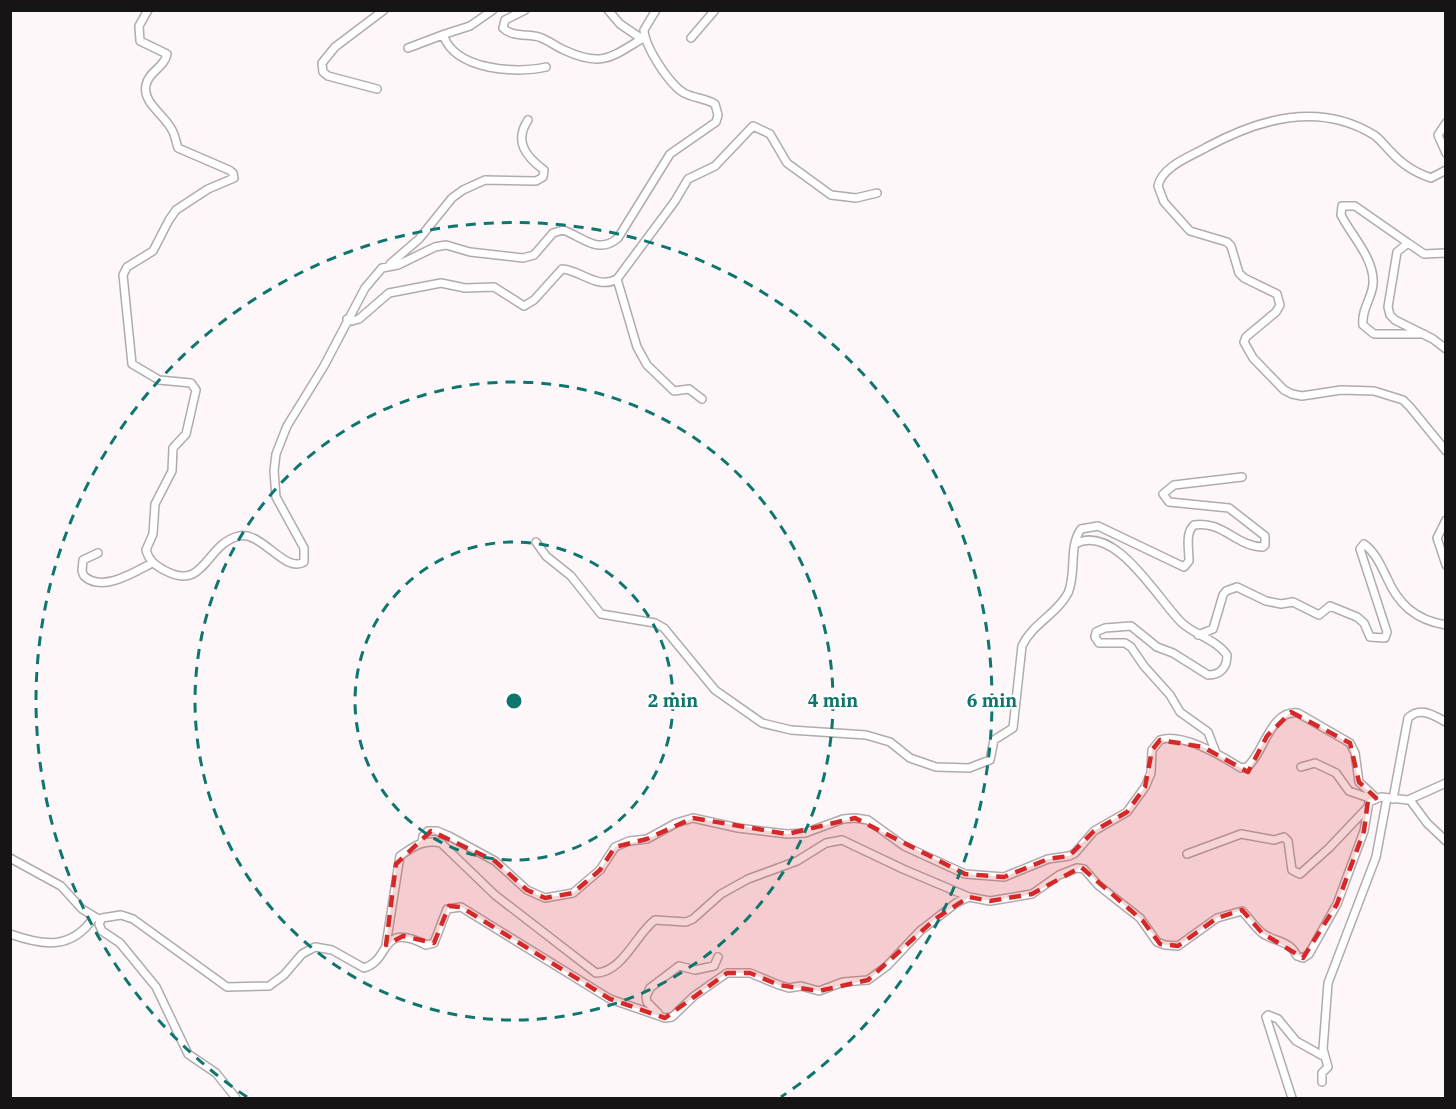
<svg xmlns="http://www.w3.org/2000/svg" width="1456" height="1109" viewBox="0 0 1456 1109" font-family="'IBM Plex Serif',serif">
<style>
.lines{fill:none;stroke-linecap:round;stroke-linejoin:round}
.minor-casing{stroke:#b1abae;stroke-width:10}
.minor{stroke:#fff;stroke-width:7}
.marked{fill:#d62828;fill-opacity:0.2;stroke:#d62828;stroke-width:4.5;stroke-dasharray:12 8;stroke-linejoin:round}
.ring{fill:none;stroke:#0f766e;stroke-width:3;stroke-dasharray:10 8}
.centre{fill:#0f766e;stroke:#fff;stroke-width:3}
.ring-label{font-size:18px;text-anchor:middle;font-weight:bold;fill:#0f766e;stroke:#fff;stroke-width:4.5;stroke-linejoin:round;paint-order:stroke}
</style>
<rect width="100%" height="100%" fill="#fdf7fa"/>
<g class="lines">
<g class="minor-casing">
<path id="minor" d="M148,10L139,26L140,41L167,54C165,67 148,72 146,85C142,103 165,115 172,130C175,135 176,142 178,148L229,170L233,173L234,178L208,189L176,210L169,220L153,251L127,267L123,275L132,364L159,380L191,383L196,390L186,434L173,448L172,471L155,504L153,534L146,550C149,561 155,565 164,570C205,593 205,544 239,536C262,531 285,574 304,562V548L276,497L274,471L276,454L287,426L324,366L365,288L382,268L398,265L435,247L446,245L470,252L523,258L534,255L553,233L563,230C583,237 598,255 618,238L670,154L716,122L718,115L715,104C705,98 693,98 684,93C669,84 645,47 644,30L656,10
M493,10L470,26L445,34L444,37C457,70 516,74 546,67
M525,10L505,20L503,28C512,37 527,34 539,37C548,40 555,46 564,50C603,68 611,57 645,37
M608,10L620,24L642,39
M691,38L715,10
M408,48L445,34
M377,89L328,76L323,72L322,63L335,47L384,10
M1446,123L1438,135L1446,153
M1446,170L1431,178C1414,172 1403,165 1390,151C1385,146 1380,139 1374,135C1319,101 1259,119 1207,147C1192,156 1162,166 1158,186L1164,202L1190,231L1227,242L1231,246L1239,273L1244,278L1277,294L1280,305L1276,312L1246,337L1244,342L1253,358L1284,390L1292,394L1302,396L1341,390L1374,391L1403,400L1410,407L1446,451
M1408,243L1355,206H1342L1341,215C1351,235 1375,259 1373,284C1372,298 1361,310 1363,325L1374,334H1424
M1446,253L1424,254L1408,243L1397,252L1388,307L1390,315L1395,320L1433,339L1446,349
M390,264L419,239L452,198L463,190L485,180L536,181L543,177L544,170C525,156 514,141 528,120
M617,279L637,347L647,365L674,391L689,389L702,399
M347,319L352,321L359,319L389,293L441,283L465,288L494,287L524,306L534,300L562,269C581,270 597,290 617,279L675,201L688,179L715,166L753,126L770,134L787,163L831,195L856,198L877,193
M1446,520L1437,538L1446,565
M536,542L546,556L571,576L601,614L655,623L664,628L715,690L762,723L791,730L866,735L890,742L910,758L936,767L969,768L990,760L994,740L1013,728L1022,646C1032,624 1057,614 1068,593C1077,573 1068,547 1081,529L1098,526L1184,567L1189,561C1189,549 1185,533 1194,525C1222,520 1237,547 1263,547L1265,545V536L1229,508L1169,502L1163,494L1174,485L1242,477
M1075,544C1115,522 1158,600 1182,623C1195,635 1217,640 1227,655C1227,667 1221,675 1208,675L1173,653L1157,647L1131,626L1105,628L1096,632L1095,637L1099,643H1125L1131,647L1144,666L1170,695L1180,712L1208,732L1216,753
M98,553L83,560L82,571L84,576C102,593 135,572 152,563
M1198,635L1213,629L1223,595L1226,591L1237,587L1266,601L1281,604L1293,602L1319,615L1330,606L1357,617L1364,623L1370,637L1385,638L1387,632L1360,549L1364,544C1375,552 1380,564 1386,576C1398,604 1415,620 1446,625
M1301,767L1315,763L1336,773L1349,791L1372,799
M1393,799L1408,718C1420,706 1433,715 1446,722
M1410,800L1427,823L1446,841
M422,842L423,836L428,831H437L449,836L495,861L527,890L545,898L573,893L600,870L615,847L629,841L647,839L676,823L693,818L738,828L787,834L805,833L843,819L855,818L868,820L904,846L965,874L1004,877L1048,859L1069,856L1075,853L1094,831L1127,812L1145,787L1151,773L1152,750L1160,740C1182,732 1222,756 1241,768L1247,767C1264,754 1270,709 1298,713L1350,743L1355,753L1359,782L1376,798
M1187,854L1241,834L1274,840L1284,837L1288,841L1292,870L1300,874L1329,848L1368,807
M10,858L61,886L82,909L100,920
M10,934C44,946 72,950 94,917
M386,945L400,856C414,846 424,839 441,843L495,895L596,973C623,972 636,934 655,920L686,922L693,919L721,894L748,879L797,861L826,843L842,840L903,869L969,897
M658,1013L647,1002L646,997L650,988L679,966L695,970L714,966L718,957
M1322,1082V1073L1328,1067L1323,1049L1328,983L1376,857L1387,798
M236,1098L216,1073L188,1054L156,987L120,943L102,931L99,924L102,918L121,915L133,919L227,987L269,986L284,975L302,954L315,947L332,950L364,968C392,960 378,921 426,945L434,943L447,909L461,907L610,999L665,1018L672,1017L694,996L727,973H750L779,985L789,988L801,986L819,991L843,982L868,980L887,966L920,931L956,903L969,897L990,901L1032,894L1059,875L1077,868L1084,869L1098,885L1140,918L1157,942L1165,945L1178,946L1217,918L1242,911C1249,918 1254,926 1262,933C1274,942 1290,940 1297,956L1303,958L1309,954L1337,904L1364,831L1369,802L1381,797L1408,800L1446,783
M1292,1098L1266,1017L1268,1015L1278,1019L1296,1041L1323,1056"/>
</g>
<use href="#minor" class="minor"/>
</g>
<path class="marked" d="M1291,712L1350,743L1359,782L1376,798L1368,800L1364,831L1337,904L1303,958L1262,933L1242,910L1217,918L1178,946L1160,944L1143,921L1081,867L1032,894L990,901L969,897L935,919L868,980L819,991L779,985L750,973H727L665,1018L610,999L461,907L449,906L434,943L403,936L386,945L396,864L431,831L495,861L527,890L545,898L573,893L600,870L615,847L647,839L693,818L787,834L855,818L965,874L1004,877L1048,859L1069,856L1094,831L1127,812L1145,787L1152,750L1160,740L1203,747L1248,772L1267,736Z"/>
<g class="ring">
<circle cx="514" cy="701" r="159"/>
<circle cx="514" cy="701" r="319"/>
<path d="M247 1097A478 478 0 1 1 781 1097"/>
</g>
<circle cx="514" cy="701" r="9" class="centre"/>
<g class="ring-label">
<text x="673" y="707">2 min</text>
<text x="833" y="707">4 min</text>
<text x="992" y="707">6 min</text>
</g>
<rect width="1456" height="1109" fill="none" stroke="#161415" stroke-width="24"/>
</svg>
